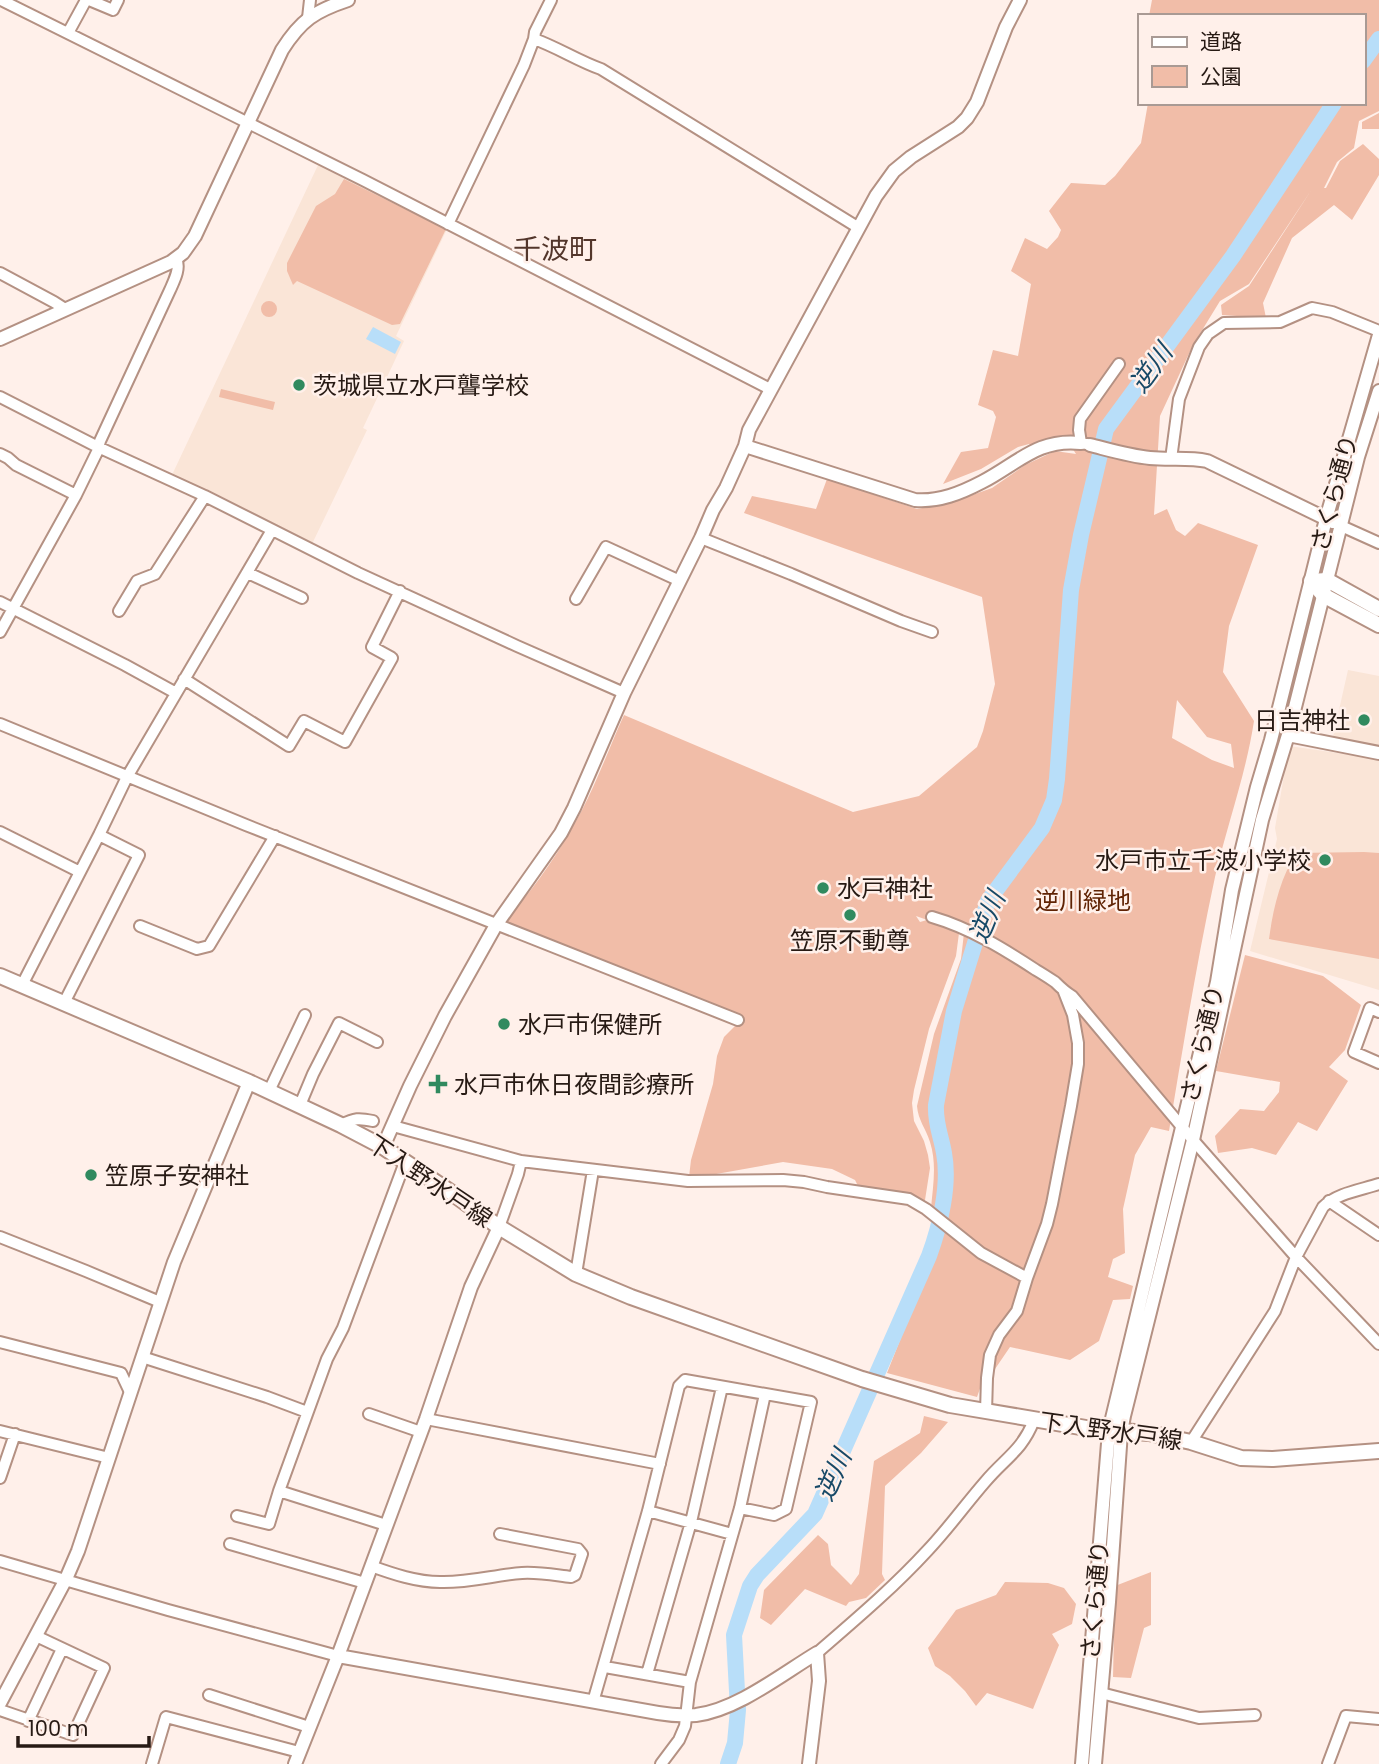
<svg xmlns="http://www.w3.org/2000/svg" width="1379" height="1764" viewBox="0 0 1379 1764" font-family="Poppins,'Noto Sans JP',sans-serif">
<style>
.education{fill:#fae5d7}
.green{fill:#f1bda8;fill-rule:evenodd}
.water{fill:#b8def9}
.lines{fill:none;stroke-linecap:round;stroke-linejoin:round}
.river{stroke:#b8def9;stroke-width:16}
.minor-casing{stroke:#b49183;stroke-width:14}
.tertiary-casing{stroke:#b49183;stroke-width:16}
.secondary-casing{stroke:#b49183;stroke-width:18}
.minor{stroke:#fff;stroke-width:10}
.tertiary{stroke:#fff;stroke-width:12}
.secondary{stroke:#fff;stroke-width:14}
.poi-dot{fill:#308a5f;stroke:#fff0ea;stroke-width:2.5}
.labels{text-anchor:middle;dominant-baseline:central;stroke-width:5;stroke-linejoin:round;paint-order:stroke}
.poi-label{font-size:24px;fill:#271a14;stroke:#fff0ea;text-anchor:start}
.street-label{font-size:24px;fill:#271a14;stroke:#fff0ea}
.park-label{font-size:24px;fill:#602304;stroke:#fff0ea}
.water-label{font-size:26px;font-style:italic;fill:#174967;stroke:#fff0ea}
.quarter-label{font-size:28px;fill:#53362b;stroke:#fff0ea}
</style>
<rect width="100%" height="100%" fill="#fff0ea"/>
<path class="education" d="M319,163L448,227L396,336L404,341L363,428L367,430L312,544L171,477Z
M1348,670L1379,676V747L1332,741Z
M1289,746L1379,759V990L1250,951L1277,839L1275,828Z"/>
<path class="green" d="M1152,0H1379V111L1359,121L1354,148L1337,162L1324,188H1326L1340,161L1363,144L1379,159V175L1352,220L1334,205L1292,238L1263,303L1266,318L1222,315L1221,305L1249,286L1312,189L1249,284L1220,301L1193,345L1160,416L1154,515L1167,509L1176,530L1185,536L1198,523L1258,545L1229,626L1223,672L1254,721C1246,774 1227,825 1215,877C1197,961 1183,1046 1169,1131L1151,1127L1135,1155L1123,1209L1125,1253L1113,1259L1108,1277L1133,1286L1130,1299L1113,1300L1099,1341L1070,1360L1010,1347L995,1369H987L977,1397L887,1373L947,1221L931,1208C933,1186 937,1164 930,1142C926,1129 918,1120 917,1106L934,1034L961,959L964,933L916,916L920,922L927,920L959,933L956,956L929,1029L914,1090L912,1103L914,1121L924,1141L928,1155L930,1168L925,1200L923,1202L859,1188L855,1180L832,1169L783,1162L705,1176L689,1177L691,1160L713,1084L717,1056L724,1037L742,1019L504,922C535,888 561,850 582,810C598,779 610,746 624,715L853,812L919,796L977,747L983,731L995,684L982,597L744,513L752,496L816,509L827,479L917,509L950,503L992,488L1025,465L1055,451L1076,454L1069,443L1067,437L1050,438L1031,446L1029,444L1018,447L981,469L943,484L961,452L988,448L996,417L993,411L978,405L993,350L1018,356L1031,284L1011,271L1025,238L1047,249L1058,237L1061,230L1049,211L1071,183L1105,185L1115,176L1141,143L1148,103H1363V16H1149ZM1177,700L1207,737L1231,744L1234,768L1212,760L1172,738Z
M1379,113V129H1362V122Z
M344,179L446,229L400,324L392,325L297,281L293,285L287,271V263L316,206L335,194Z
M261 309a8 8 0 1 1 16 0a8 8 0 1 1-16 0Z
M221,389L275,402L273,410L219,397Z
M1364,852L1379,853V959L1269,939C1273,910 1280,877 1297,853Z
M1245,955L1323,976L1361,1005L1345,1050L1329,1067L1348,1081L1317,1131L1298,1122L1276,1155L1252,1148L1218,1153L1215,1136L1240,1109L1264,1111L1279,1092L1280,1082L1216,1071Z
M924,1416L948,1422L921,1453L885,1486L882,1574L885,1580L866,1598L849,1602L846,1606L805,1589L771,1625L760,1618L764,1590L818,1535L828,1544L831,1565L851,1585L859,1574L874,1461L920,1433Z
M1151,1572V1625L1144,1628L1131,1678L1113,1677L1115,1586Z
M1005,1582L1048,1583L1064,1588L1076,1604L1072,1624L1052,1634L1059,1645L1033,1709L987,1693L976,1706L965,1691L950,1676L935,1666L928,1648L956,1610L996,1595Z"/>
<path class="water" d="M373,327L401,342L395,354L366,339Z"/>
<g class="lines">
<path class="river" d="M1363,61L1379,39
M728,1764L735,1743L738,1710L734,1635L750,1586L757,1575L815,1514L929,1256C940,1226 950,1185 944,1153C941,1135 935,1124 936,1105L954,1011L988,901L1042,828L1054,800L1057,779L1071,590L1081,535L1106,429L1233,256L1334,103"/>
<g class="minor-casing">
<path id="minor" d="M1,0L363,180L770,389
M89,0L113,10L118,0
M308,18L310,0
M68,33L86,0
M534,39C557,47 578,61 601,69L859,228
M448,224L524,65L534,39L535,32L551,0
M0,273L54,302L65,309
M0,397L98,447L205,496L358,573L517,646L624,693
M1087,444L1081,443L1079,430L1080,419L1119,364
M0,454L8,458L16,465L76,495
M1171,459L1179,399L1199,347L1208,334L1224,323L1280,322L1312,308L1332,312L1379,331
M1339,525L1379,543
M701,538L791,574L901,621L932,632
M248,573L302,598
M576,599L606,547L680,581
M0,602L125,665L176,693
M119,611L137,581L155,574L205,496
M0,632L76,495L97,452L100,441L170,290C174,281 181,268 176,259
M184,679L289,746L304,721L345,742L392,658L372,647L400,591
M0,724L246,825L738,1020
M0,832L80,872
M932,917C970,928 1004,949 1036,970C1043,974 1049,978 1055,982C1061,988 1065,992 1072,996L1193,1140L1296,1257L1379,1344
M140,926L197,949L209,946L275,836
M22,985L99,835L127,777L272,530
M64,1003L139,855L99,835
M1379,1012L1370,1008L1354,1052L1379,1063
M269,1091L305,1015
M300,1105L313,1074L339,1023L377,1042
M341,1125C355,1118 359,1118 373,1121
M393,1126L521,1161L688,1181L783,1180L804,1182L827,1187L909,1199L926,1209L981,1253L1027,1278
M1329,1201L1379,1235
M499,1227L518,1174L521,1161
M0,1237L86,1271L160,1302
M576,1274L593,1170
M0,1342L121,1373L130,1392
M142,1357L267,1397L307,1412
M986,1412L987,1378L990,1355L999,1335L1017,1311L1027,1278L1047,1224L1052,1204L1071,1106L1078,1064V1043L1073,1015L1064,992
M369,1414L421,1432
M426,1419L660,1464
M0,1431L109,1458
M1191,1442L1275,1311L1296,1257L1323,1207C1337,1193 1361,1190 1379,1184
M0,1478L15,1434
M279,1491L386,1525
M648,1511L732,1534
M237,1516L269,1524L279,1491L327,1359L343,1328L405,1162
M230,1544L365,1583
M0,1561L168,1610L338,1656
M371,1566C393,1574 417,1582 440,1582C468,1583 495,1575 522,1573C539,1572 554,1575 571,1577L575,1575L582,1554L578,1549L500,1534
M817,1653C855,1620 893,1588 927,1551C948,1529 965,1505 985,1482C1005,1458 1022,1451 1034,1420
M605,1667L690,1682
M647,1674L691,1522L722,1387
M1101,1693L1199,1718L1255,1715
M209,1695L309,1727
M593,1702L648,1511L679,1386L685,1380L811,1402L786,1509L774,1515L740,1508
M0,1710L73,1735L104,1668L36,1636
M28,1721L62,1649
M152,1764L166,1717L299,1752
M661,1764L679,1740L685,1726L690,1682L740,1508L765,1394
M1328,1764L1346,1716L1379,1719"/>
</g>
<g class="tertiary-casing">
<path id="tertiary" d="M0,339L171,262L183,253L195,236L282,50C301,20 315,11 348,0
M1090,445C1110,450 1130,456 1150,458C1170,460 1188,457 1207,461L1333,522
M745,446L915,500C939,502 961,493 982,482C1017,464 1038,438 1081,443
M1288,735L1379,753
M383,1147L410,1086L445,1016L496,925L561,833L574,808L624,693L701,538L713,510L726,488L745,446L749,430L876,196L894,171L911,157L958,127L967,118L977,102L1006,27L1020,0
M338,1656L658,1713C670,1715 683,1716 696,1715C737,1710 782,1674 817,1653L819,1681L809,1764
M0,1703L66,1579L78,1551L174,1262L249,1082
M295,1764L338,1656L426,1419L471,1287L499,1227
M1082,1764L1109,1431L1217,982L1232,890L1257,787L1271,740L1326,519L1379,335
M1095,1764L1109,1602L1121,1432L1124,1416L1193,1140L1262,820L1288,735L1358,457L1379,391"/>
</g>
<g class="secondary-casing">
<path id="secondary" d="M1311,581L1323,595L1379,625
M1311,581L1327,580L1379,609
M0,976L249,1082L341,1125L383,1147L452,1193L499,1227L576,1274L631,1297L862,1379L950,1405L1092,1429L1149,1433L1191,1442L1241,1458L1273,1459L1379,1451"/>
</g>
<use href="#minor" class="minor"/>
<use href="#tertiary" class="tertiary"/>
<use href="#secondary" class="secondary"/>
</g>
<g class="poi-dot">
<circle cx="299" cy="385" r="7"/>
<circle cx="1364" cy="720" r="7"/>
<circle cx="1325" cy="860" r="7"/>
<circle cx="823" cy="888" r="7"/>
<circle cx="850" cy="915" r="7"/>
<circle cx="504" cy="1024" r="7"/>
<path d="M434.5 1073.5h7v7h7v7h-7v7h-7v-7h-7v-7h7z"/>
<circle cx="91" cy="1175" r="7"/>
</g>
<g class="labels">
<g class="poi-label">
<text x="313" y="385">茨城県立水戸聾学校</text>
<text x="1350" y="720" text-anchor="end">日吉神社</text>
<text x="1311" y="860" text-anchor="end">水戸市立千波小学校</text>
<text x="837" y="888">水戸神社</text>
<text x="850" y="940" text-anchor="middle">笠原不動尊</text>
<text x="518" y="1024">水戸市保健所</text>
<text x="454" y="1084">水戸市休日夜間診療所</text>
<text x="105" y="1175">笠原子安神社</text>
</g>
<g class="street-label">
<text transform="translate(1334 493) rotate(-75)">さくら通り</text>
<text transform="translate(1202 1044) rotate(-77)">さくら通り</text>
<text transform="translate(430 1181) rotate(34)">下入野水戸線</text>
<text transform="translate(1111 1431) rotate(8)">下入野水戸線</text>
<text transform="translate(1095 1600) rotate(-85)">さくら通り</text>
</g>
<g class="park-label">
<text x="1083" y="900">逆川緑地</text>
</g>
<g class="water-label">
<text transform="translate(1151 368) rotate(-54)">逆川</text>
<text transform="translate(987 917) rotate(-67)">逆川</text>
<text transform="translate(833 1475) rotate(-66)">逆川</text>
</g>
<g class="quarter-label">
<text x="555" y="249">千波町</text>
</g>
</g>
<rect x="1138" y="14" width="228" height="91" fill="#fff0ea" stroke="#a99a94" stroke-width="2"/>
<rect x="1152" y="37" width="35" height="10" fill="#ffffff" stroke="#a99a94" stroke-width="2"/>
<text x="1200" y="49" font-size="21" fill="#271a14">道路</text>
<rect x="1152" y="66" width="35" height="21" fill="#f1bda8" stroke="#a99a94" stroke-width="2"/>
<text x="1200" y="84" font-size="21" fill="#271a14">公園</text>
<path d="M18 1736v10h131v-10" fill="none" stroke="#271a14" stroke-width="3.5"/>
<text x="28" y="1736" font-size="21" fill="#271a14" stroke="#fff0ea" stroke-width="5" paint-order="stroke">100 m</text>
</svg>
